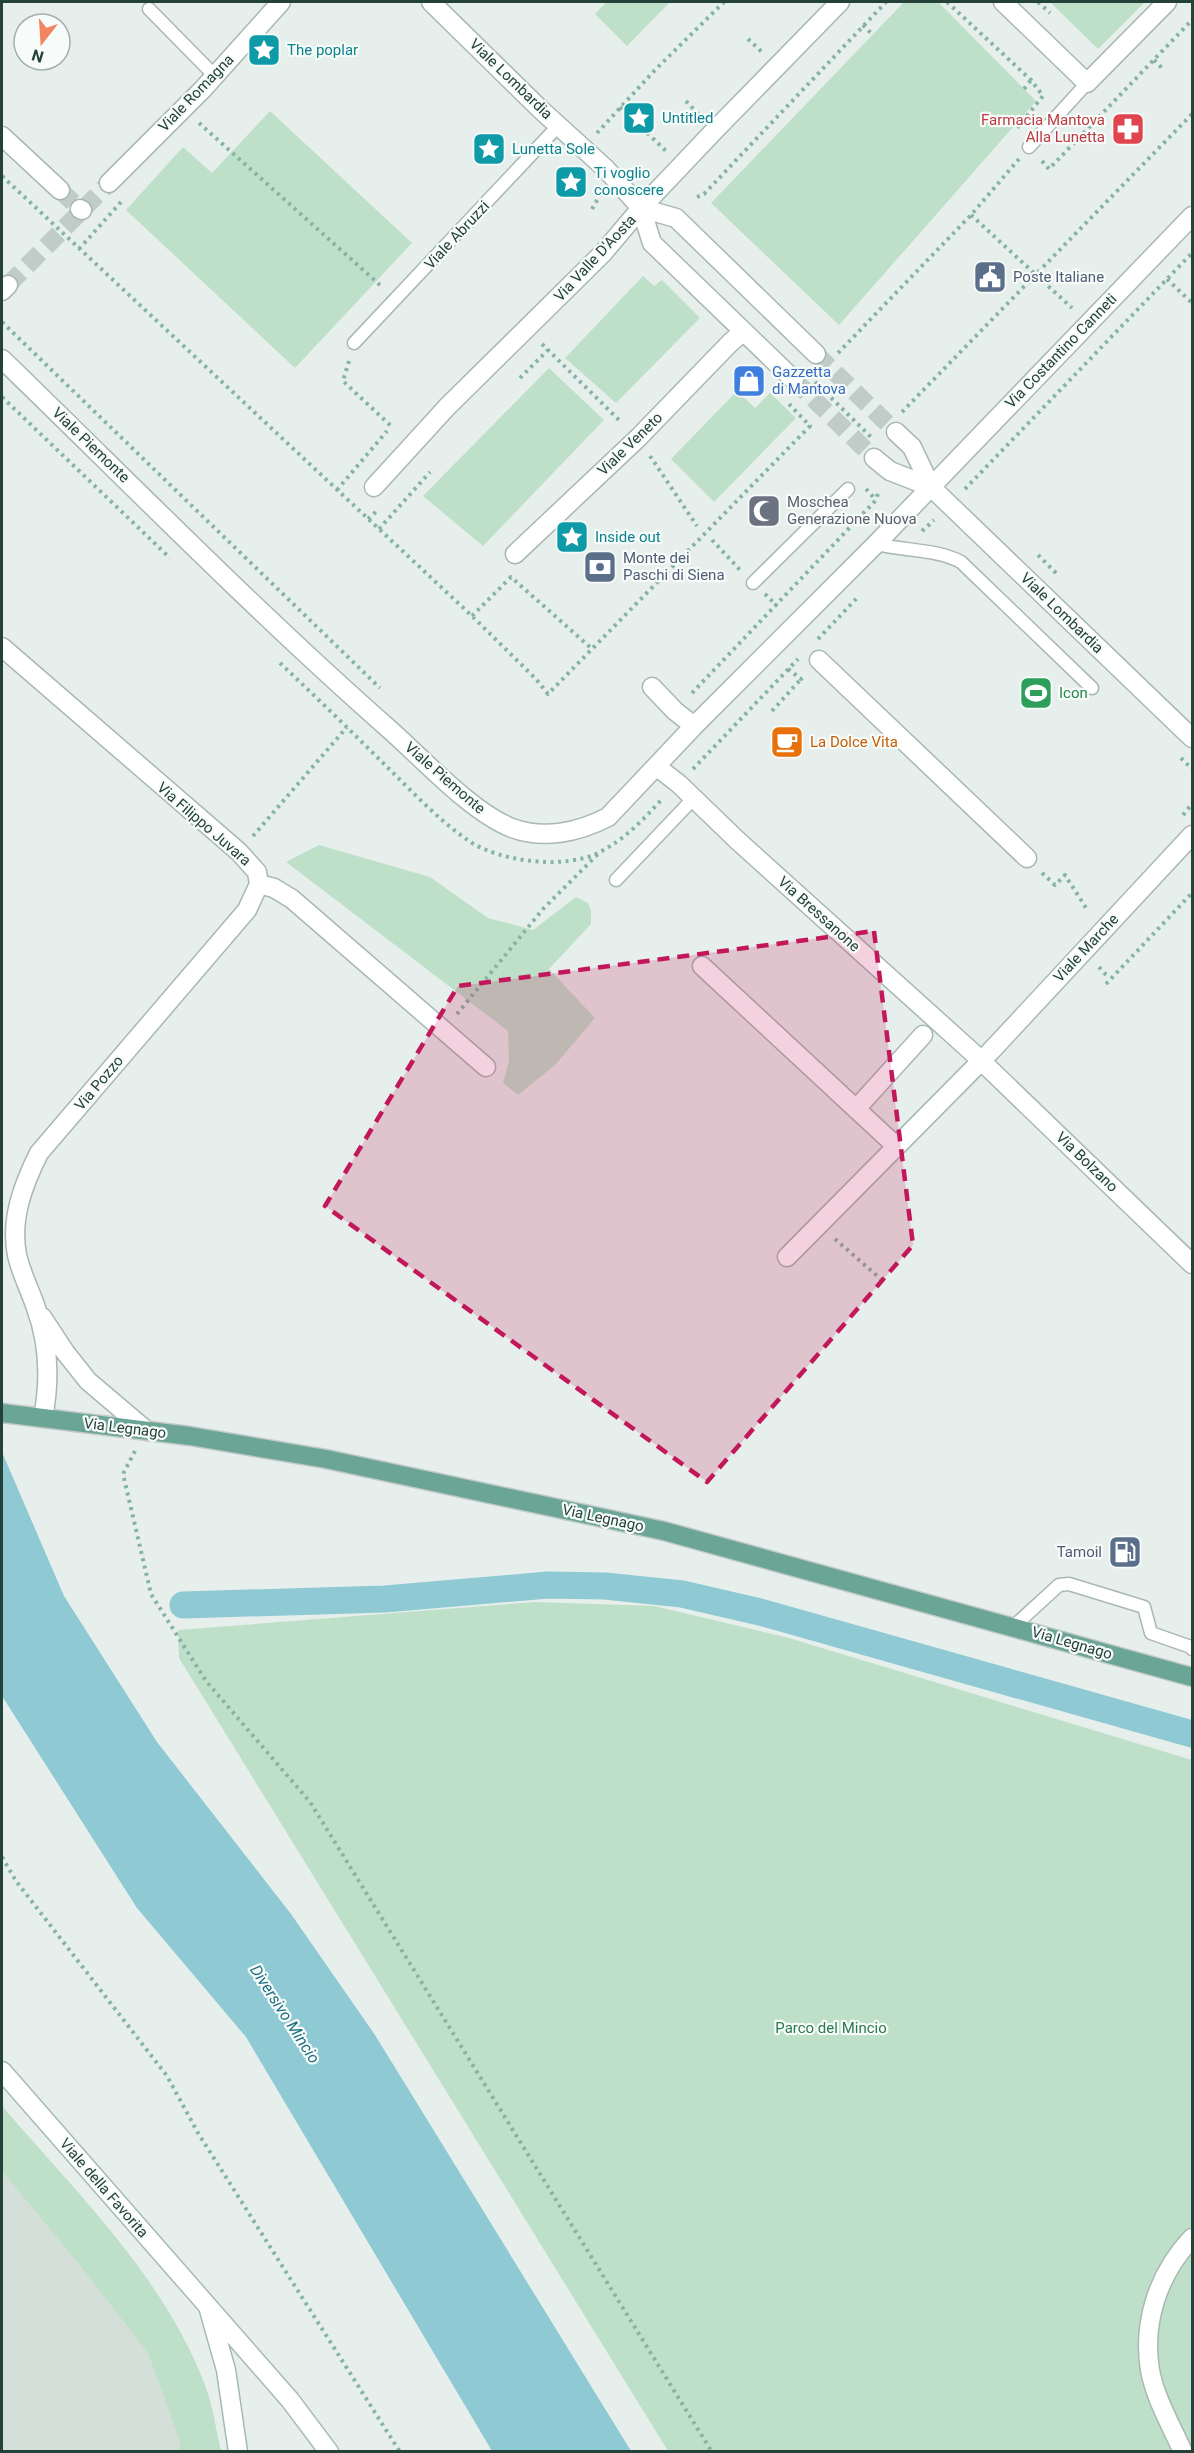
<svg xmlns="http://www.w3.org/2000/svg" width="1194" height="2453" viewBox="0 0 1194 2453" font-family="Roboto,sans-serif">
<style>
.built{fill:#d4dfda}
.green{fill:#bfe0c8}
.water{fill:#8ec9d4}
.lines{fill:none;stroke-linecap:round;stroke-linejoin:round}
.canal{stroke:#8ec9d4;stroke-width:27}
.minor-tunnel{stroke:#bfccc8;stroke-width:18;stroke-dasharray:18 9;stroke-linecap:butt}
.service-casing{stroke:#a8b8b2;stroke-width:15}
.pedestrian-casing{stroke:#a8b8b2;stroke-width:21}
.minor-casing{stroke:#a8b8b2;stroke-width:21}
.tertiary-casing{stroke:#a8b8b2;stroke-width:21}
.secondary-casing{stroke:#a4bbb3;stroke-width:21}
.primary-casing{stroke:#c2cac8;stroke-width:21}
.path{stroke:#86b3a5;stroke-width:4;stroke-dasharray:3 4.5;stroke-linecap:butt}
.service{stroke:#fff;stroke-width:12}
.pedestrian{stroke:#fff;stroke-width:18}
.minor{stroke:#fff;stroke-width:18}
.tertiary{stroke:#fff;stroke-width:18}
.secondary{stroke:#fff;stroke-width:18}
.primary{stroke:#6aa596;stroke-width:18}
.marked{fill:#c2185b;fill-opacity:0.2;stroke:#c2185b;stroke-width:4.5;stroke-dasharray:12 8;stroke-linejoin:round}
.labels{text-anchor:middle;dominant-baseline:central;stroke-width:4.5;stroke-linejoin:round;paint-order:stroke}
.culture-label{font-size:15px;fill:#0d838f;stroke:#f7fbf9;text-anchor:start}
.street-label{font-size:15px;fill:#24423a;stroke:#f7fbf9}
.health-label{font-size:15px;fill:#be3a42;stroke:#f7fbf9;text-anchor:end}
.service-label{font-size:15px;fill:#4e5e75;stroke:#f7fbf9;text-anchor:start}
.shop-label{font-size:15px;fill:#366cbe;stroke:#f7fbf9;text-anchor:start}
.worship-label{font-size:15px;fill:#5b616d;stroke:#f7fbf9;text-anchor:start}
.leisure-label{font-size:15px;fill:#27864d;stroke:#f7fbf9;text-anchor:start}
.food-label{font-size:15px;fill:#c56008;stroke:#f7fbf9;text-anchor:start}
.park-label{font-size:15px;fill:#2d7a4b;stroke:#f7fbf9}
.water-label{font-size:16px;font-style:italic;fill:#1c6f80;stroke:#f7fbf9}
</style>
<rect width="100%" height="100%" fill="#e6efeb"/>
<path class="built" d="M2,2106L123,2247L172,2318L205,2386L221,2451H2Z"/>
<path class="green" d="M606,2H670L627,46L595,14Z
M904,2H938L1036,101L839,325L711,203Z
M1050,2H1145L1098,49Z
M270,111L412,243L295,368L126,210L183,147L212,173Z
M643,276L654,286L662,280L700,318L616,403L565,358Z
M549,368L604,420L483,546L423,496Z
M737,391L755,408L770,393L796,418L714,502L671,459Z
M319,845L430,877L488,918L533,930L576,897L588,903L591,911V924L549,969L595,1018L555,1065L518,1095L503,1083L509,1061L508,1031L286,862Z
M535,1602L654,1606L789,1638L1192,1760V2451H668L179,1658L178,1630Z
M2,2106C76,2192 164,2277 205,2385C213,2406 216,2430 221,2451H179L180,2441L148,2353L79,2264L2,2171Z"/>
<path class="water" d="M2,1452L64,1596L157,1742L291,1914L375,2035L631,2451H492L246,2037L137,1908L2,1696Z"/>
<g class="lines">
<path class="canal" d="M183,1605L385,1599L548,1585L605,1586L682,1594L760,1612L1192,1734"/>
<path class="minor-tunnel" d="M60,190L80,209
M8,285L109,183
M816,354L896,432
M794,380L874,458"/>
<g class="service-casing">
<path id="service" d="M149,9L215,76
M1029,147L1087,83
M354,343L559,125
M876,544C904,551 937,549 961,562L1092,688
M753,583L848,489
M616,880L693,799
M1013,1627L1059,1585L1069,1584L1144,1607L1151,1633L1191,1647L1192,1649"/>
</g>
<g class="pedestrian-casing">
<path id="pedestrian" d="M819,660L1027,858
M702,966L896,1146
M856,1109L923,1035"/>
</g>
<g class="minor-casing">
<path id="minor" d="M431,2L540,109L606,169L641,208L652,243L794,380
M1003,2L1087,83L1167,2
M2,136L60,190
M109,183L203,89L281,2
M641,208L676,218L816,354
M80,209L82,210
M2,291L8,285
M2,359C130,483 255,611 389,729C423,759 471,812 512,828C544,840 579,832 608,817L694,726L876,544L1192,216
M896,432L912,447L931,487L1192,738
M874,458L890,471L931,487
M374,487L447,407L603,253L641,208L715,130L840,2
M515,554L638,438L731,342L743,332
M2,647L239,852L257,872L259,884
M652,687L675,711L694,726
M657,767L679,784L737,840L972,1052L1192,1264
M259,884L274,888L292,899L486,1067
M787,1257L990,1052L1192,835
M42,1317L65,1352L88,1381L147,1431
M43,1418C50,1381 49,1343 36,1308C30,1290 21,1273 17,1255C10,1219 23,1185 39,1153L247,910L259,884"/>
</g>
<g class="tertiary-casing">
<path id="tertiary" d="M1183,2452C1171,2425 1155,2398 1150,2370C1142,2321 1159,2273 1192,2238"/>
</g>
<g class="secondary-casing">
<path id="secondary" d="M2,2071L290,2400L329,2452
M209,2310L226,2370L238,2452"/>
</g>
<g class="primary-casing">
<path id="primary" d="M2,1413L190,1436L326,1459L664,1531L1192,1677"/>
</g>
<path class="path" d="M947,2L1031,80L1043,96L1016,129
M1038,2L1050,13
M863,25L873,35
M748,39L762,52
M1154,60L1162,68
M1024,89L1031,80
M686,101L699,115
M620,107L666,151
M199,123L381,286
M597,133L655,70L724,2
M1042,161L1049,169L1192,20
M2,176L472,616L536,679L548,694L810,426L789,404L791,402
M697,197L704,194L886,2
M592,209L600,195
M971,215L1072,308
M79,249L121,202
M1167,279L1192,303
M2,322L380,688
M542,344L622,423
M838,353L971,215L1019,159
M349,361L343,381L391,426
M520,378L548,350
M815,382L872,438
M2,397L170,558
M902,412L1192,114
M650,456L697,526
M866,489L876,500
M965,489L1192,253
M337,490L387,431
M368,519L379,509
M379,529L430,472
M922,531L934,520
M712,540L740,570
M1038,555L1057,574
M765,594L777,606
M472,616L511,577L591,648
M818,639L858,597
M280,663C315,696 350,730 384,764C411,790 438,820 469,841C500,862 566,870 600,852C625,839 643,820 662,799
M788,669L801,679L804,676
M692,693L876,500L879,490
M772,711L801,679
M1181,758L1192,769
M693,769L798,659
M1183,815L1192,804
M253,836L347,727
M1042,873L1055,885L1065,875L1088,911
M1099,967L1108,977
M1106,984L1192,893
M457,1014L543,909L599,853
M835,1239L883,1281
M135,1451L123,1474L151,1594L206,1681L310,1802L712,2452
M2,1857L16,1881L167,2076L198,2133L400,2452"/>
<use href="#service" class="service"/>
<use href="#pedestrian" class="pedestrian"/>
<use href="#minor" class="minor"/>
<use href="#tertiary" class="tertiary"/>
<use href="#secondary" class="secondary"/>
<use href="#primary" class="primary"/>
</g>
<path class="marked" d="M874,931L913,1245L707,1482L325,1206L458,986Z"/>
<defs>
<g id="sight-square" transform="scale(1.725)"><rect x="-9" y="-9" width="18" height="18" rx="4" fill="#0f9aa8" stroke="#f7fbf9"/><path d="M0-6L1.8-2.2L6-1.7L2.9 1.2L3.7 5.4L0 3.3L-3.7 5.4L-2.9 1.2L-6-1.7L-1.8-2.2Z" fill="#fff"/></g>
<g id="pharmacy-square" transform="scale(1.725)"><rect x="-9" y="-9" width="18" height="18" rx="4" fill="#e0444e" stroke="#f7fbf9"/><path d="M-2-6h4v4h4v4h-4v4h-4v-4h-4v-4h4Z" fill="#fff"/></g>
<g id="civic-square" transform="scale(1.725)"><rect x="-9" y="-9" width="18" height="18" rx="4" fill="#5c6f8a" stroke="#f7fbf9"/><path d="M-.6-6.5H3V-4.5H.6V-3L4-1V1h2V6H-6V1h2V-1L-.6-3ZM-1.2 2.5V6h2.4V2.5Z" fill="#fff"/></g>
<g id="shop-square" transform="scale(1.725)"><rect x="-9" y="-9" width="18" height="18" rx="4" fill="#3f7fe0" stroke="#f7fbf9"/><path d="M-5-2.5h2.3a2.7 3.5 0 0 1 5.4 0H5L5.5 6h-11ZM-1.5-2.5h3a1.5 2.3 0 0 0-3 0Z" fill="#fff"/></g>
<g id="mosque-square" transform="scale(1.725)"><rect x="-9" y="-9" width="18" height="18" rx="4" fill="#6b7280" stroke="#f7fbf9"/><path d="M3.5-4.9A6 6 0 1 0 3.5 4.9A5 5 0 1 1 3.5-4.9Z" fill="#fff"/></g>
<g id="bank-square" transform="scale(1.725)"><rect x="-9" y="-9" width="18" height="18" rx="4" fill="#5c6f8a" stroke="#f7fbf9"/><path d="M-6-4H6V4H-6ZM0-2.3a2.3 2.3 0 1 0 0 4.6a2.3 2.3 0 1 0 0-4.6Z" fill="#fff"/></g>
<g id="stadium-square" transform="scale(1.725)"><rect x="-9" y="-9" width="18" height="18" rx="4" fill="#2e9e5b" stroke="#f7fbf9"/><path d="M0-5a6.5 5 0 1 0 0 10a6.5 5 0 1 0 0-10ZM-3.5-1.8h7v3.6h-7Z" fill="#fff"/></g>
<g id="cafe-square" transform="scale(1.725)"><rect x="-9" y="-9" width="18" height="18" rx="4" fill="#e8710a" stroke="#f7fbf9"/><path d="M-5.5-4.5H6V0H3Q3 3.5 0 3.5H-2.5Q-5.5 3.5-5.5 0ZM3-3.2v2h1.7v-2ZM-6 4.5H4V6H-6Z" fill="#fff"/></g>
<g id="fuel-square" transform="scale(1.725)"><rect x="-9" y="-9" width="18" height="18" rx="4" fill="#5c6f8a" stroke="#f7fbf9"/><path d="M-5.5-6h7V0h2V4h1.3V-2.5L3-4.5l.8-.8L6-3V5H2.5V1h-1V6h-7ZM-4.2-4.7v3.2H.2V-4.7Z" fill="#fff"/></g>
</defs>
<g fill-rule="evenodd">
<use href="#sight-square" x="264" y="50"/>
<use href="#sight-square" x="639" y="118"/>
<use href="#pharmacy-square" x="1128" y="129"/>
<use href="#sight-square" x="489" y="149"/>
<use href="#sight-square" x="571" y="182"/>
<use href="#civic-square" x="990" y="277"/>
<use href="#shop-square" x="749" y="381"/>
<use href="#mosque-square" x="764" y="511"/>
<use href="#sight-square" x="572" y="537"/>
<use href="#bank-square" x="600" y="567"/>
<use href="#stadium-square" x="1036" y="693"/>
<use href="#cafe-square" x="787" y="742"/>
<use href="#fuel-square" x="1125" y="1552"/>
</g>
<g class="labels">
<g class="culture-label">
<text x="287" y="50">The poplar</text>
<text x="662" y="118">Untitled</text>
<text x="512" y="149">Lunetta Sole</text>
<text x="594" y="173">Ti voglio<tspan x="594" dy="17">conoscere</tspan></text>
<text x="595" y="537">Inside out</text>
</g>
<g class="street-label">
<text transform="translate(511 79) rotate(44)">Viale Lombardia</text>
<text transform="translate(196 93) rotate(-46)">Viale Romagna</text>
<text transform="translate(457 235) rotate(-47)">Viale Abruzzi</text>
<text transform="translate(595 258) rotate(-47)">Via Valle D'Aosta</text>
<text transform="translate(1061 351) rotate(-46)">Via Costantino Canneti</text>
<text transform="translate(630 444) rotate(-44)">Viale Veneto</text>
<text transform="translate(91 445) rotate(44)">Viale Piemonte</text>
<text transform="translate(1062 613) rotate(44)">Viale Lombardia</text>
<text transform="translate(445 778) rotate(41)">Viale Piemonte</text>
<text transform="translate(204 824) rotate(41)">Via Filippo Juvara</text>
<text transform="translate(819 914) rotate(42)">Via Bressanone</text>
<text transform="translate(1086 948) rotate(-47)">Viale Marche</text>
<text transform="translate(99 1083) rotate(-50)">Via Pozzo</text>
<text transform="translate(1087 1162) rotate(44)">Via Bolzano</text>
<text transform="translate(125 1428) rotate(7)">Via Legnago</text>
<text transform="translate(603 1518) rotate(12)">Via Legnago</text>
<text transform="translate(1072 1643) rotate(16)">Via Legnago</text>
<text transform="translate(104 2188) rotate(49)">Viale della Favorita</text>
</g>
<g class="health-label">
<text x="1105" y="120">Farmacia Mantova<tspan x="1105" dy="17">Alla Lunetta</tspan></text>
</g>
<g class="service-label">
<text x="1013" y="277">Poste Italiane</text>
<text x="623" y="558">Monte dei<tspan x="623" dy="17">Paschi di Siena</tspan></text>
<text x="1102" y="1552" text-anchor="end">Tamoil</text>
</g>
<g class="shop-label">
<text x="772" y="372">Gazzetta<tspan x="772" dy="17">di Mantova</tspan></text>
</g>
<g class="worship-label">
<text x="787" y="502">Moschea<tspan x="787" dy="17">Generazione Nuova</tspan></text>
</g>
<g class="leisure-label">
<text x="1059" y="693">Icon</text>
</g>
<g class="food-label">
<text x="810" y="742">La Dolce Vita</text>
</g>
<g class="park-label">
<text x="831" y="2028">Parco del Mincio</text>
</g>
<g class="water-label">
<text transform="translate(285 2014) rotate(57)">Diversivo Mincio</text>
</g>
</g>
<rect width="1194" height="2453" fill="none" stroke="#24423a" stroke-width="6"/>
<g transform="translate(42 42) rotate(197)"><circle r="28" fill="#f7fbf9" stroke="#a3b1ad" stroke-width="1.5"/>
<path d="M0-4.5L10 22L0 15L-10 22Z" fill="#f4845f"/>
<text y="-9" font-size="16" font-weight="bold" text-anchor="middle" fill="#24423a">N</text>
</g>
</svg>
